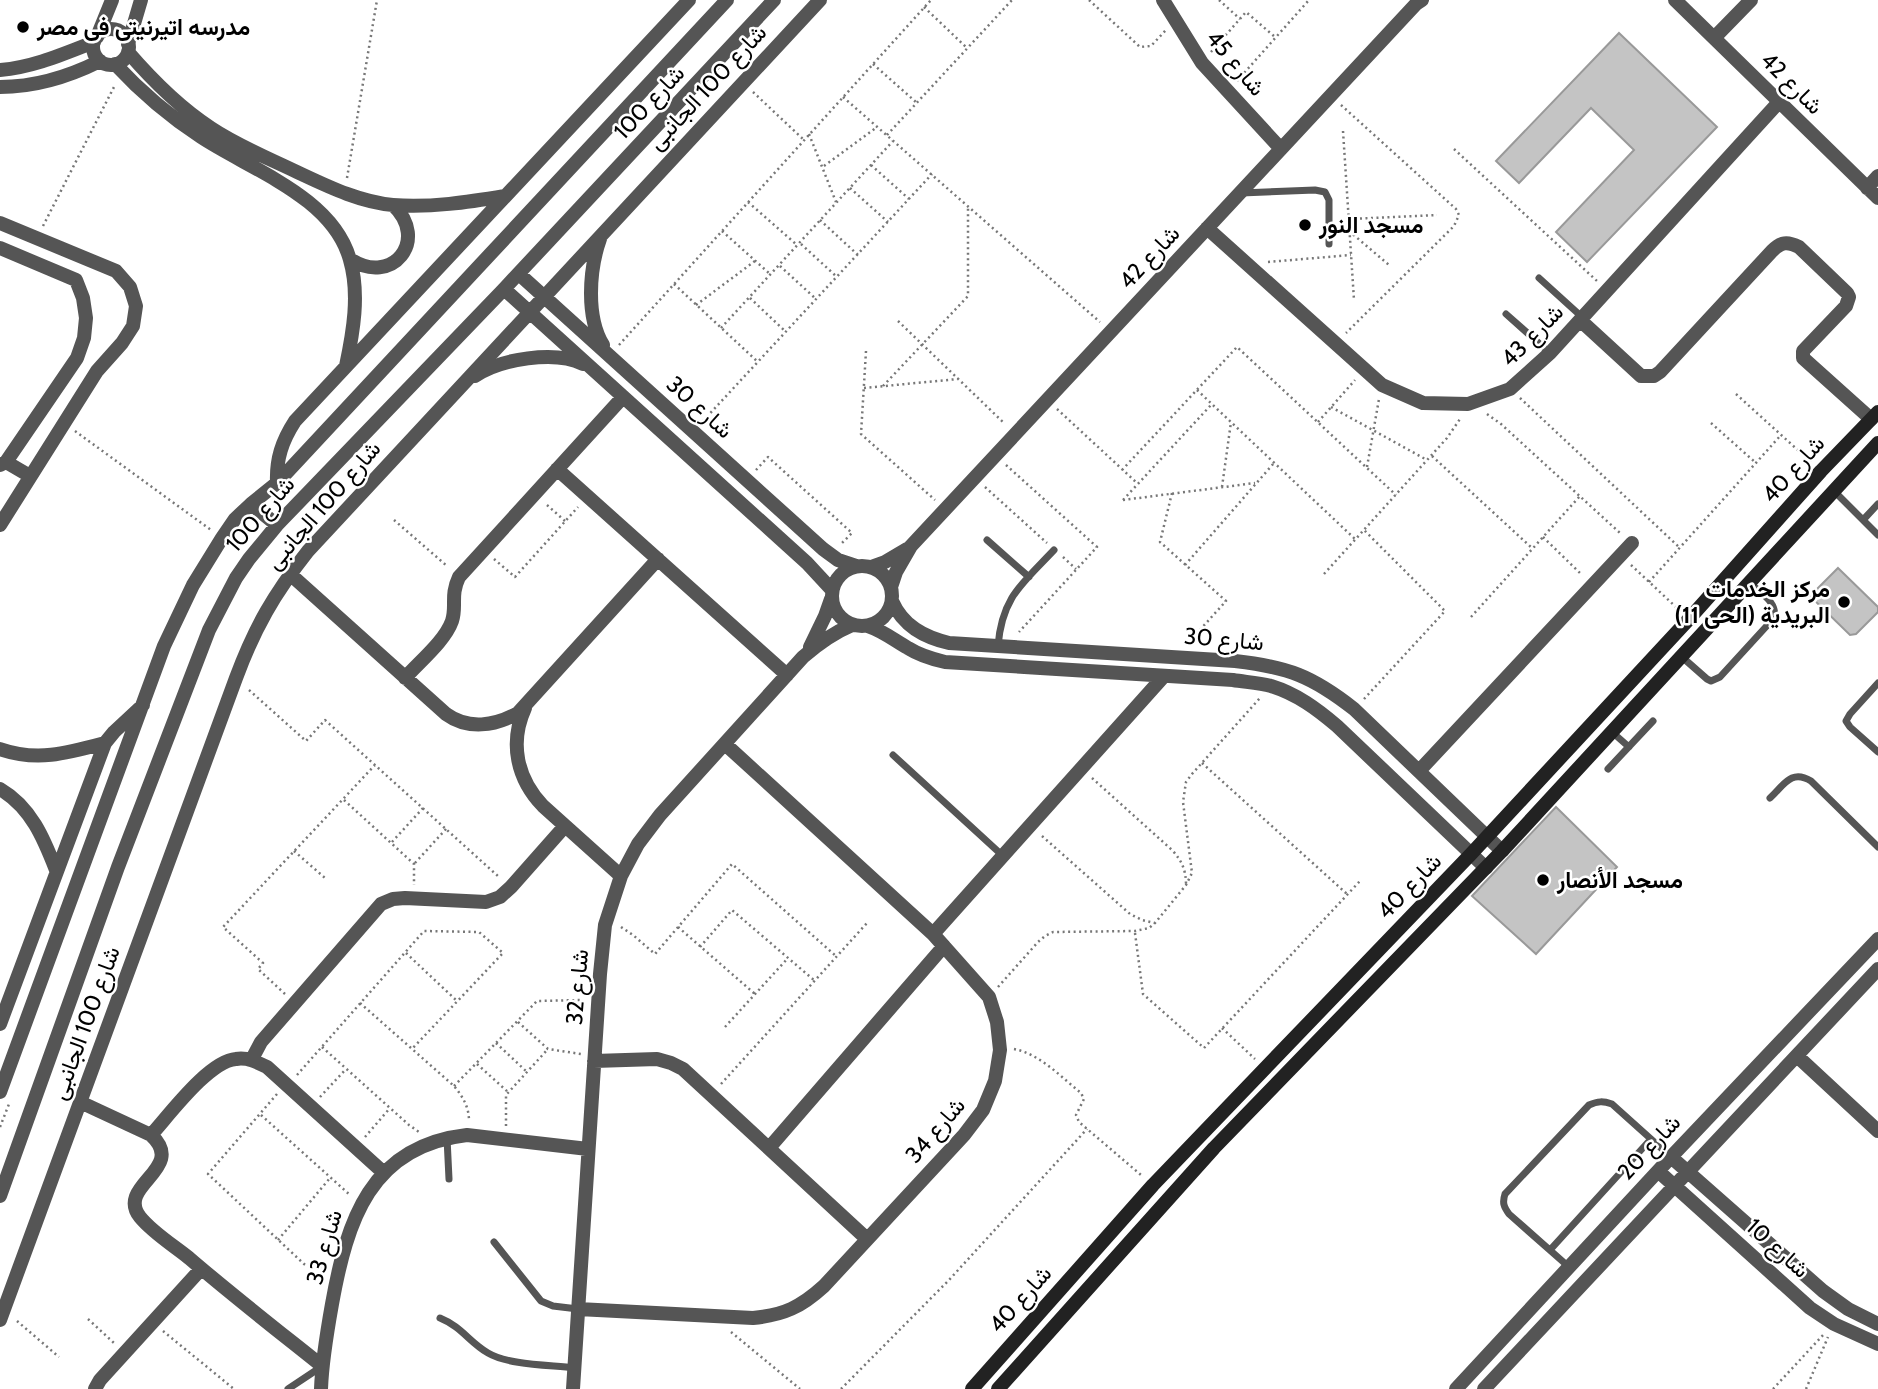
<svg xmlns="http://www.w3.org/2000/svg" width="1878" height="1389" viewBox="0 0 1878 1389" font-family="Cabin,Vazirmatn,sans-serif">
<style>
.building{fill:#c4c4c4;stroke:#999;stroke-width:2}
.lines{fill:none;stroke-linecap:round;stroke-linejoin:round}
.path{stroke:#777;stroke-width:2.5;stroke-dasharray:2 3.5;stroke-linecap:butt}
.lane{stroke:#555;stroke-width:7}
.street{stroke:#555;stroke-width:14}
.secondary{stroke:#222;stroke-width:14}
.poi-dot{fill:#000;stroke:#fff;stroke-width:2.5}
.labels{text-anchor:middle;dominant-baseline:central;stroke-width:5;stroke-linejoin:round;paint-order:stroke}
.poi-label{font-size:23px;font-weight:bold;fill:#000;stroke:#fff;text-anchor:start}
.street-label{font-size:23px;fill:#000;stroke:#fff}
</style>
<rect width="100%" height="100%" fill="#fff"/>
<path class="building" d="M1619,33L1717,127L1587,262L1556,232L1634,150L1591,108L1519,183L1496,161Z
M1838,568L1878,607V612L1856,634L1850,635L1810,596Z
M1556,807L1617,867L1536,954L1472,896Z"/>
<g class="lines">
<path class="path" d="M1089,0L1140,47L1151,46L1166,30
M1219,0L1240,19
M924,7L967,48
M1211,52L1246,12L1275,37
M873,64L917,103
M1237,81L1309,0
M753,92L804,140
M843,97L1100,322
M1341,105L1456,209L1459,215L1454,226L1346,333
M1343,131L1354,300
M809,134L836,202
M887,135L1012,0
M1454,149L1597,281
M871,165L909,199
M824,166L877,127
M347,178L377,0
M850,188L888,222
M748,202L797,245
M1349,219L1437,215
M820,220L858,255
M43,226L115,85
M722,231L770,274
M1349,231L1389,265
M801,244L837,277
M1268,262L1351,255
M780,266L816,299
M674,284L758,362
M750,298L786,332
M696,305L755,261
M898,321L1004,423
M721,328L893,141
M619,345L931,0
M866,351L861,434L935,500
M883,386L968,296V206
M864,388L958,379
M1197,390L1355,539
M1736,394L1811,462
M1520,398L1680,548
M1331,407L1427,460
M1057,409L1137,483
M1487,414L1501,424L1620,533
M703,421L932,174
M1318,422L1355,380
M1711,423L1756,463
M75,431L211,530
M1432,456L1533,549
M1006,465L1097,547L1019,632
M1367,467L1379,399
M756,470L768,457L852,533L842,543
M1122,470L1237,347L1396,495
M985,487L1047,543
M1222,487L1231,422
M1172,493L1160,542L1226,601L1189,642
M1123,500L1255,483
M1123,500L1211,405
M547,505L565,521
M394,520L447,566
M1543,537L1581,574
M1063,557L1076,569
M494,559L515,577L578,507
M1185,565L1274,463
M1631,565L1677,608
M1324,574L1447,438L1460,419
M1649,582L1781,435
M1471,617L1580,496
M249,690L306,741L325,720L499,877
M1364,699L1445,611L1364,530
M1202,763L1347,894
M1092,778L1172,850C1182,861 1186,870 1186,885
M344,800L414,864V885
M1042,836L1130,914L1142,920L1155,923
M392,842L423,808
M294,851L325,878
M415,863L446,829
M621,927L633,935L655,954L732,864L837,957
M678,927L755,994
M1135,933L1143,994L1204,1048L1360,881
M700,947L732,910L815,981
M406,953L457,1001
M998,987L1038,942L1045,936L1053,932L1135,931L1149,928L1155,923L1186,885L1192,873L1183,802L1186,782L1192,774L1260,698
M285,994L258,969L263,963L223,927L375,765
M360,1003L454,1086C463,1097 469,1107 469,1121
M518,1022L548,1049L581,1054
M725,1027L788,958
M1222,1028L1255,1059
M496,1043L527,1072
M322,1047L409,1125L419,1132
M1014,1049C1040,1054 1061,1077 1081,1093L1084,1099L1076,1115L1079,1122L1141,1175
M62,1064L76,1070
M477,1064L508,1092
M297,1075L424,931L479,932L503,953L412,1049
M721,1084L867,923
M454,1086L537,1001L583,1000
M277,1094L208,1174L304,1264L317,1268L325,1266
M320,1097L346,1069
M261,1115L350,1195
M506,1126V1095L548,1049
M0,1127L9,1104
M365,1137L390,1108
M278,1240L330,1178
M88,1319L114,1343
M17,1321L59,1357
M163,1331L234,1389
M731,1332L800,1389
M841,1389L949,1280L1087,1129
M1773,1389L1824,1334
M1806,1389L1828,1337"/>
<path class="lane" d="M1241,193L1315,190L1325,192L1329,200V244
M1539,278L1582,317
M1506,314L1550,353
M1834,491L1878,535
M1863,520L1878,504
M987,540L1029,577
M998,646C1002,597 1022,584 1054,550
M1682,657L1707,679L1711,681L1720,677L1774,618C1778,602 1760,593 1750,583
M1878,683L1850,714L1846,721L1850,727L1878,752
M1612,732L1629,747
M893,755L1003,856
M1608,769L1653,721
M1770,798C1784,785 1791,769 1811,781L1878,847
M447,1138L449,1179
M494,1242L541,1301L553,1306L578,1309
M1550,1250L1651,1139
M1569,1267L1509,1214C1504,1207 1502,1203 1505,1194L1589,1105C1598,1101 1603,1101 1612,1104L1671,1157
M440,1318C462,1327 469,1342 488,1353C508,1365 551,1365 574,1368
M288,1389L321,1367"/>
<path class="street" d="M1163,0L1202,63L1281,149
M1675,0L1878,198
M93 47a18 18 0 1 1 36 0a18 18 0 1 1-36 0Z
M97,37L112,0
M1714,38L1751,0
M128,44L141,0
M128,52C153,81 179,107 211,128C238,146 268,158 297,172C327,186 359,202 393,205C430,208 469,202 505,196
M115,64C141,92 169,116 201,137C251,170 333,197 350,260C360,294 353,333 346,366
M0,70C34,67 63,54 94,42
M0,87C36,87 68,77 100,61
M1867,188L1878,176
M0,223L116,271L130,287L136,306L133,326L122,343L97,371L0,525
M1207,228L1382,385L1423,403L1468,404L1510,389L1550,353L1779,102
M600,239C589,270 586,317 603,345
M0,248L76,280L83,298L86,318L84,338L77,358L6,462L0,465
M350,259C392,287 430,240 393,205
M519,274L823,549L838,560L856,566
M504,289L807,563L832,590
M1580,320L1641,376H1654L1660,372L1772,251C1781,242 1787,241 1799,247L1847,293L1849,297L1846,306L1803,351V358L1871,419
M475,376C500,359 555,350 583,364
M6,462L30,476
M557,469L787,675
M277,483C276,459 282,441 295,421L689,0
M251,504L277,525
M832 596a30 30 0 1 1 60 0a30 30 0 1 1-60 0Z
M871,567L885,562L907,549
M290,574L446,714C468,730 495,726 518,713L658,559
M891,587L896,572L911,546L1416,4L1422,0
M892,601C903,626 924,637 949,643L1235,661C1288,667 1312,676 1354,709L1502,851
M868,626C883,631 894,640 908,648C919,655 932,659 945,662L1233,680C1245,682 1259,683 1271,686C1297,694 1317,709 1337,726L1486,868
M810,647L825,616L831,599
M405,678C419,662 445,641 452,621C457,605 450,596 459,577L623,397
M525,708C509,743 517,779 543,806L621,876
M0,749C37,762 68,753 105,743
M1419,771L1632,543
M0,789C31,807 44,839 56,870
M933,934L1164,676
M0,1024L105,743L114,732L143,705
M1797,1056L1878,1131
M252,1059L261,1042L381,904L393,899L405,898L486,902L500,897L511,887L565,826
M594,1061L657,1059L671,1063L683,1069L867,1239
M0,1092L164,646L193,585L222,538L235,519L251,504L277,483L727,0
M80,1102L151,1135C188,1169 115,1185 140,1217C153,1233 173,1245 189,1258C232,1295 277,1330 322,1366
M151,1135C170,1114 209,1061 236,1059C247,1057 257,1062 267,1067L384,1173
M769,1148L944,946
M1671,1157L1823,1291L1848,1309L1878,1324
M1658,1171L1810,1308L1834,1324L1878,1344
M0,1196L118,867L209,630L236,578L249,559L277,525L504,289L774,0
M578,1309L753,1318C784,1315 801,1307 824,1286L964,1135L983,1110L995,1081L1000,1050L997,1022L989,997L933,934L725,744
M0,1320L236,678C255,627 274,594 308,551L820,0
M95,1389L100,1380L201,1269
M321,1389C322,1360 327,1332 332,1304C347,1221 370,1146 467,1135L588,1149
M573,1389L600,974L605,925L621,876L638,844L660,815L803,657C819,643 833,633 852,625
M1456,1389L1671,1157L1878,939
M1484,1389L1878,969"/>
<path class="secondary" d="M972,1389L1153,1185L1471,854L1689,619L1821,471L1878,412
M998,1389L1214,1148L1502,851L1878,443"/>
</g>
<g class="poi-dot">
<circle cx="23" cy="27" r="7"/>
<circle cx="1305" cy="225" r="7"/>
<circle cx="1844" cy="602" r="7"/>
<circle cx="1543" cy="880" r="7"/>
</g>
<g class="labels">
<g class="poi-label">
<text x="37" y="27">مدرسه اتيرنيتى فى مصر</text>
<text x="1319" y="225">مسجد النور</text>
<text x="1830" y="589" text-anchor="end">مركز الخدمات<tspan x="1830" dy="26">البريدية (الحى 11)</tspan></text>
<text x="1557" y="880">مسجد الأنصار</text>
</g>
<g class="street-label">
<text transform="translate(1236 63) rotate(50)">شارع 45</text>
<text transform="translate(1792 83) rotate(45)">شارع 42</text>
<text transform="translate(707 87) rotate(-47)">شارع 100 الجانبى</text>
<text transform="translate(649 102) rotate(-47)">شارع 100</text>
<text transform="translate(1149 257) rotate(-47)">شارع 42</text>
<text transform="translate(1532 335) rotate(-45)">شارع 43</text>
<text transform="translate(700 407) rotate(42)">شارع 30</text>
<text transform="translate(1793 469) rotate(-48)">شارع 40</text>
<text transform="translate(323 505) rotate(-49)">شارع 100 الجانبى</text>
<text transform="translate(260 514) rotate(-49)">شارع 100</text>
<text transform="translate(1224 639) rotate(5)">شارع 30</text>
<text transform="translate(1409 886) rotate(-46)">شارع 40</text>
<text transform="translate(577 987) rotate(-85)">شارع 32</text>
<text transform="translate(85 1023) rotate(-70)">شارع 100 الجانبى</text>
<text transform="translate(935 1130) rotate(-49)">شارع 34</text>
<text transform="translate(1649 1147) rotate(-47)">شارع 20</text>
<text transform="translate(324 1247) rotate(-74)">شارع 33</text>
<text transform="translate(1778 1248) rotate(42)">شارع 10</text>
<text transform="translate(1020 1299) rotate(-48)">شارع 40</text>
</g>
</g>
</svg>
